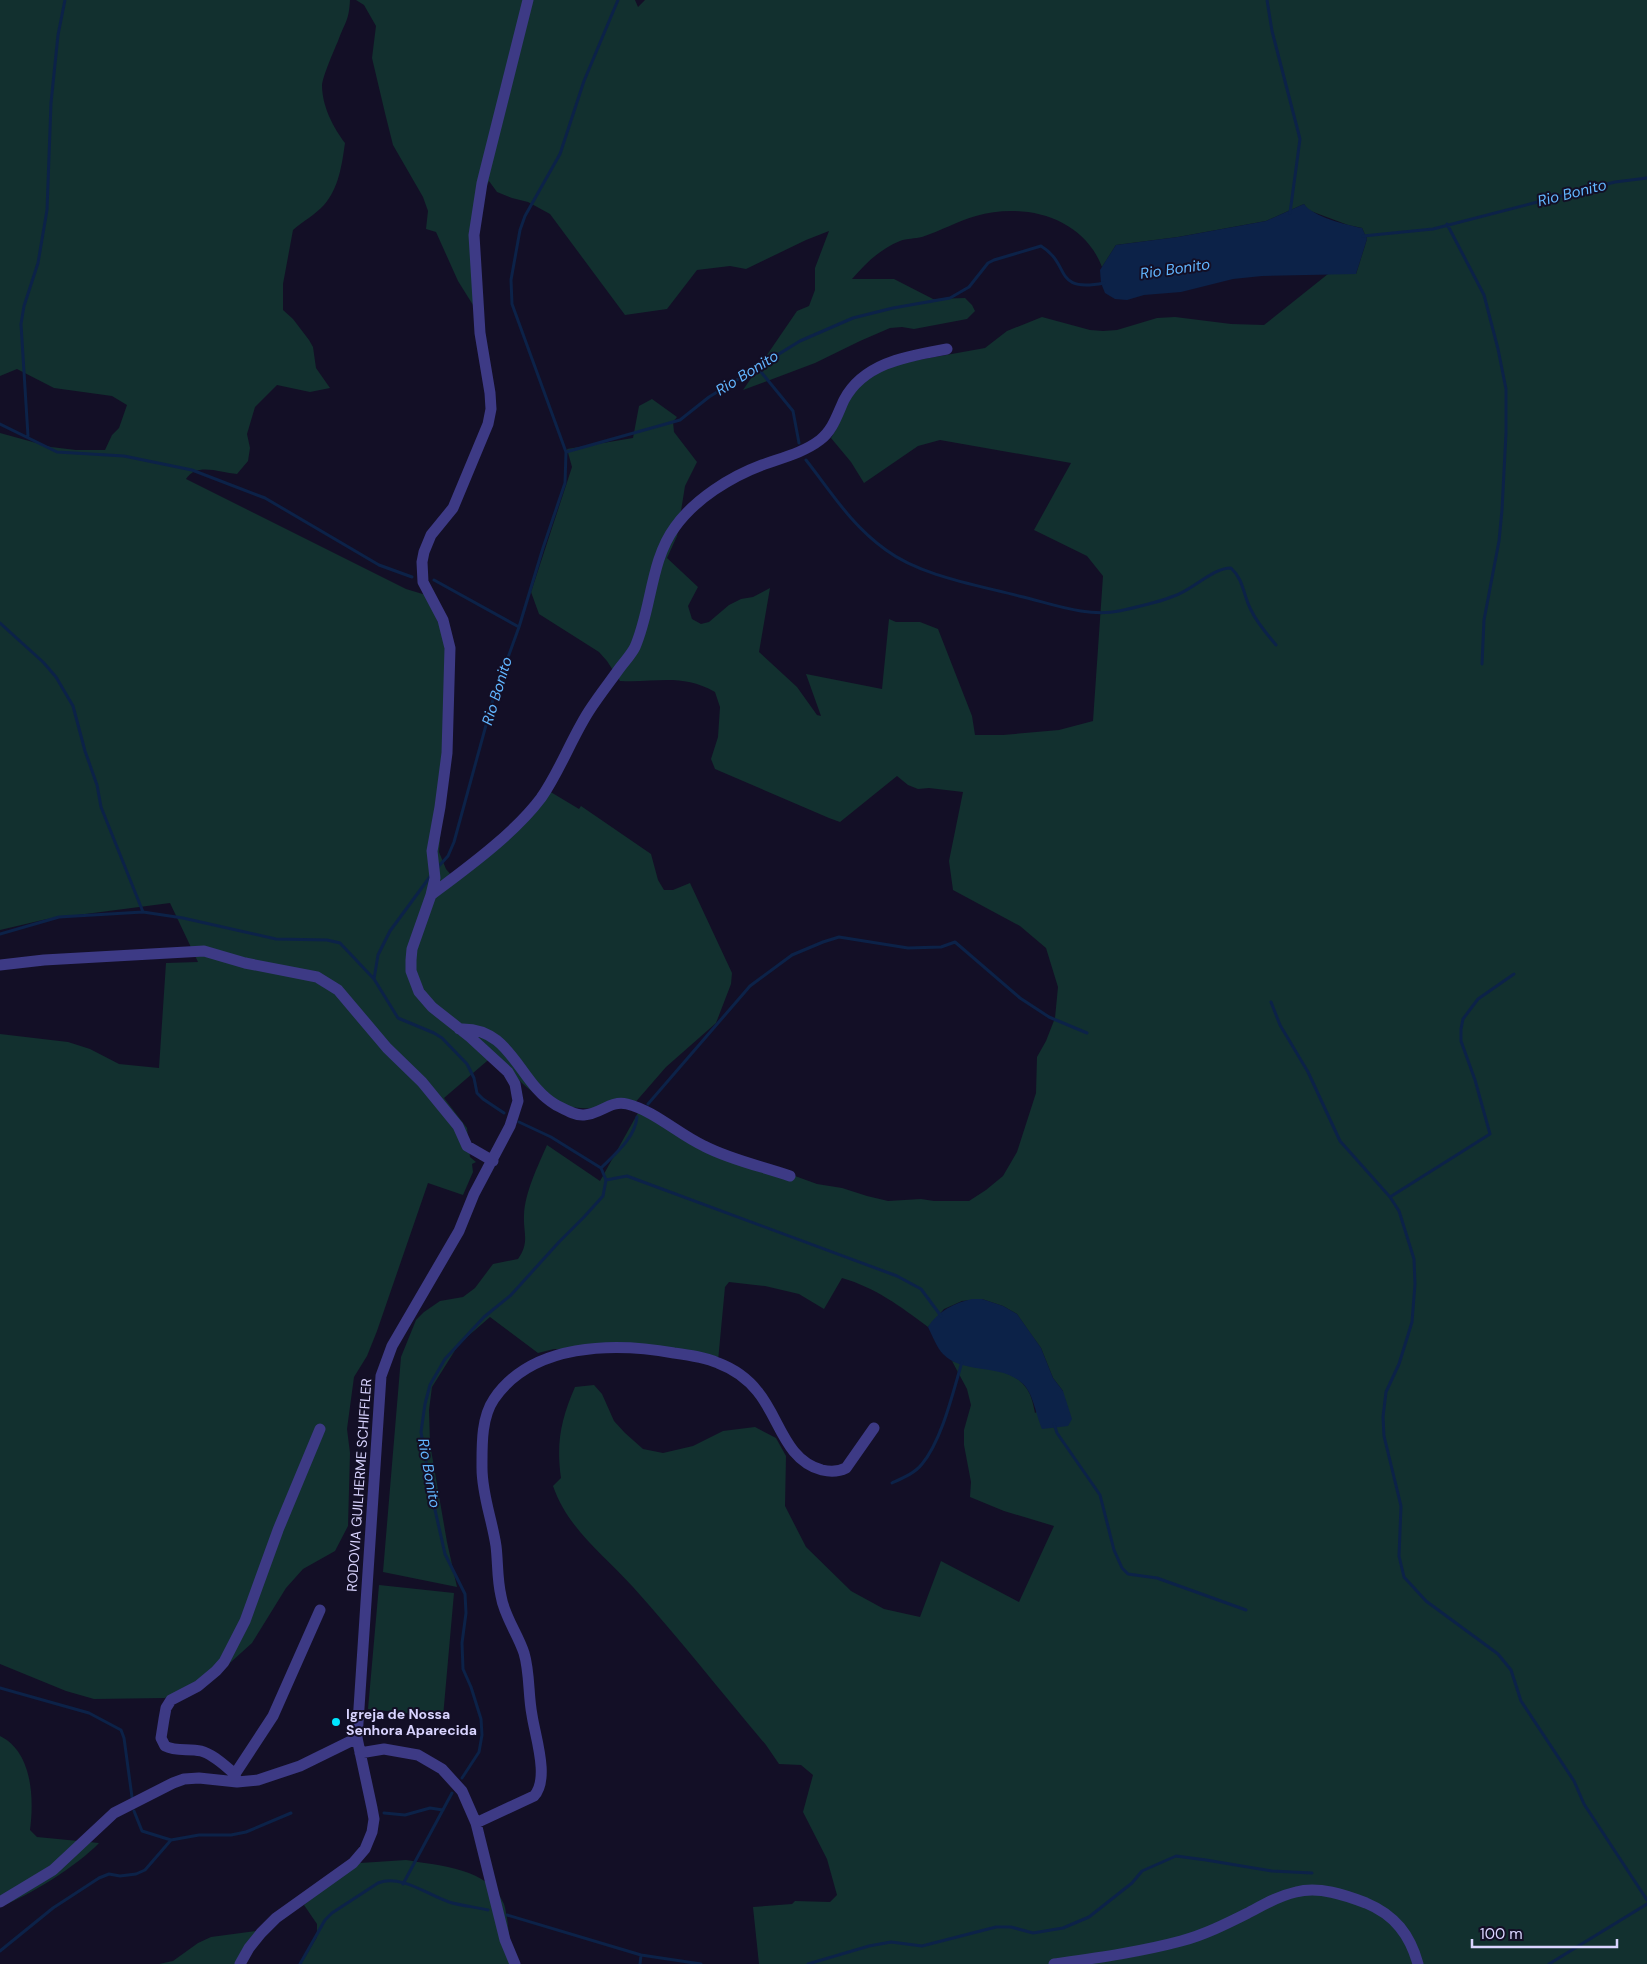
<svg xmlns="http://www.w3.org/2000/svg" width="1647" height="1964" viewBox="0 0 1647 1964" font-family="'DM Sans',sans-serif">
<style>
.green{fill:#12302f}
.water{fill:#0c2248}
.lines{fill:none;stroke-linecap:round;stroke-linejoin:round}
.stream{stroke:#0c2248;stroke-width:3}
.minor{stroke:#3d3a85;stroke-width:11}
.poi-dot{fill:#00e5ff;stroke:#130f26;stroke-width:2}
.labels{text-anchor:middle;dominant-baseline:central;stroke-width:4;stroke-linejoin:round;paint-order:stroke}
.street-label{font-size:14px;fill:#d9d4ff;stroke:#130f26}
.poi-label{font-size:14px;font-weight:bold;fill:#d9d4ff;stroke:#130f26;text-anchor:start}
.water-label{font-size:15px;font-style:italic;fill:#62b6ff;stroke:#130f26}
</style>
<rect width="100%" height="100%" fill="#130f26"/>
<path class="green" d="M0,0H350C349,21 345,22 338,41C334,50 323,76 322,85C322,106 333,127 345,143C342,164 339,188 324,205C315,215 303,221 293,230L283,284V310L293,319L309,340L313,347L316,368L330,388L310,392L277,385L255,407L247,434L250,448L248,461L237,474C220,473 197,462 186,479L406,589L426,595L446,640L443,799L439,852L446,869L452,876L549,791L579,809L581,806L651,854L658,880L664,890H673L690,883L732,973L731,984L716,1023L666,1067L633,1105C602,1109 565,1113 537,1095C522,1085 507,1067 494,1055L444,1098L467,1128L470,1157L476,1162L472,1164L473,1172L463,1195L428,1183L377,1331L367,1356L354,1377L347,1429L350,1453L348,1526L335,1551L303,1569L286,1588L252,1643L221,1671L165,1698L94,1699L66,1691L0,1664V1034L68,1042L90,1049L119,1064L159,1068L166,963L198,962L170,903L47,919L0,930V433L51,447L76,450H105L112,435L119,428L127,405L112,396L54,388L17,369L0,376Z
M356,0H635L638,7L645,0H1647V1964H759L753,1907L792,1904L795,1901L830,1902L837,1895L827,1859L803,1812L813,1775L801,1765L779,1764L766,1745C721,1692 679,1638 633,1587C603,1554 568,1529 553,1486L561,1478C556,1443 561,1419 575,1387L594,1385L602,1394L614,1421L625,1433L643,1449L663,1453L693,1446L723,1431L755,1427L776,1438L786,1456L785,1506L806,1547L851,1591L884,1609L920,1617L941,1561L1019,1602L1054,1526L1004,1511L970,1497L971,1482L964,1445V1430L971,1405L967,1389L952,1361C973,1366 1009,1368 1023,1384C1031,1392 1033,1403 1035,1413L1063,1394V1391L1053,1378L1041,1348L1028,1330L1017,1314L1003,1306L982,1299L962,1301L944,1309L928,1327C900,1306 876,1288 842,1278L824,1309L799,1294L765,1286L729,1282L725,1287L718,1361L657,1350L554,1349L538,1353L490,1317L459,1344L432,1387L429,1410L430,1444L447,1542L457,1587L383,1572L401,1357L416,1320L424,1312L440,1301L463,1297L475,1288L493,1264L518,1259C530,1242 523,1233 524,1215C525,1192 538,1166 547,1145L600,1181L639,1111L705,1142L784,1172L817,1184L842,1188L867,1196L888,1201L921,1199L934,1201H969L986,1190L1003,1176L1017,1152L1036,1093L1037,1057L1046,1041L1055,1018L1058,987L1046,948L1020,926L953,890L949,861L963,792L929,788L918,789L908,785L897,776L840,822L829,818L715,769L711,759L718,737L720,707L715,692C681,673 657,683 620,681L607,661L599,652L539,614L531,592L572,467L567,449L633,438L639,406L652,399L677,417L673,422L674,432L697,462L685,486L677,536L667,558L698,587L688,606L692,619L701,624L709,622L729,605L741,599L753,597L770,588L759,652L797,687L817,715L821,716L806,674L882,689L889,619L896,622H920L938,629L972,716L975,735H1003L1059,730L1093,721L1103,576L1087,556L1034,530L1071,463L940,440L918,446L864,483L851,462L831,438L838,426L847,390L885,366L985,348L1007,331L1042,317L1090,330L1103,331L1117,330L1157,318L1175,317L1231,324L1264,325L1328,274H1356L1367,239L1362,228L1348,225L1308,210L1304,204L1266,221L1178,237L1116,245L1102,267C1083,217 1024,202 976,216C958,221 940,231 922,237C915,239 907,238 900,241C880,249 866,263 852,279H894L933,299L965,298L972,305L975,311L967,319L914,329L902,327L890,328L860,341L815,363L743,390L797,311L809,306L815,290V268L829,231L806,240L746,269L730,266L697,270L667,309L625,315L550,214L528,202L512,198L497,192L489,181L478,206L473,305L458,281L436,232L426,229L428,211L423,197L393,145L385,113L372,58L376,26L364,5Z
M379,1585L454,1593L443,1717L368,1709Z
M0,1736C33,1752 34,1800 30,1830L37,1837L99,1843C77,1866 30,1895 0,1907Z
M406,1860C440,1866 489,1868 504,1904C508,1916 510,1948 512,1962L509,1964H301L317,1937V1924L304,1905L350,1867L360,1863Z
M256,1931L244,1964H159L173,1961L198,1943L211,1937Z"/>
<path class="water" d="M1304,204C1313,217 1347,225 1362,228L1367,239L1356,274L1262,276L1233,279L1181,292L1144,295L1127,300L1115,299L1105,293L1101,283L1100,270L1116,245L1178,237L1266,221Z
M972,1299H982L1003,1306L1017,1314L1041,1348L1053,1378L1063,1391L1072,1419L1068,1426L1042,1429C1036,1415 1033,1392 1022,1383C1000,1363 964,1375 943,1354C937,1348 932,1335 928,1327C938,1311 954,1303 972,1299Z"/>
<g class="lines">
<path class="stream" d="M1267,0L1272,31L1300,139L1290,213
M1447,224L1484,295L1498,349L1506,389V433L1502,510L1499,541L1484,620L1482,664
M1363,236L1433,229L1615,182L1647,178
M757,367L793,411L799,443
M0,424L57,452L124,456L192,470L265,498L379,565L412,577
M28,436L21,324L24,306L38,263L47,210L51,103L58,35L65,0
M566,452L680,420L709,397L800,341L853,318L893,308L950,298L969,287L988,263L994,260L1041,246C1072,265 1052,293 1104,283
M806,460C832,493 851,525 886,550C921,576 977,585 1019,596C1050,603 1087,618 1119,611C1137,607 1157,603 1174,596C1193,590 1212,568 1231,568C1244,580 1243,595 1251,610C1257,623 1267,634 1276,645
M434,580L519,627
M0,623L43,662L56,677L73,706L85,751L97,785L101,807L143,912
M438,867L448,856L454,842L494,696L519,627L543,548L565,483L566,452L512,304L511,280L520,230L525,216L560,154L584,81L618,0
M0,934L59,917L143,912L183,918L276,939L327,940L340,943L374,979L398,1018L434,1033L442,1038L467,1064L474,1078L477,1093L483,1099L504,1113
M374,979L378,955L390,931L432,874
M1271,1002L1280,1025L1308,1072L1340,1141L1390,1197L1399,1211L1414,1259L1415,1284L1412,1322L1399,1364L1386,1392L1383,1417L1384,1436L1401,1506L1399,1556L1404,1577L1426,1601L1498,1654L1511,1670L1521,1701L1574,1781L1584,1804L1647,1900
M648,1104L750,986L792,955L823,942L839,937L908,948L941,947L955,942L1020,998L1049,1017L1087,1033
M601,1168C615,1154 635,1138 637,1117
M606,1180L627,1176L897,1276L921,1289L941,1316
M1390,1197L1490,1134L1475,1080L1461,1041V1029L1463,1019L1478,999L1514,974
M1054,1424L1057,1433L1100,1495L1114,1550L1122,1568L1128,1574L1157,1578L1246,1610
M892,1483C903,1478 915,1473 922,1464C942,1440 953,1392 962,1362
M0,1688L89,1713L121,1730L124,1738L132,1797
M462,1778L479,1752L482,1735L481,1719L471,1687L463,1669L462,1643L466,1613L465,1594L445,1554L433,1501L421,1432L425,1404L430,1385L445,1359L484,1317L511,1295L559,1242L584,1217L603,1196L606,1180L601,1168L551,1137L519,1122
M134,1811L142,1831L171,1840L199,1835H231L246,1832L291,1813
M384,1813L405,1815L430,1808L443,1810
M403,1884L452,1793
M507,1915L641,1955L701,1964
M0,1951L53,1908L99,1878L109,1874L120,1876L136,1874L145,1870L171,1840
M300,1964L325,1920L332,1913L378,1883C401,1874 428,1895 449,1902C462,1906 476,1907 488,1910
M640,1964L641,1955
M808,1964L869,1946L891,1942L922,1946L996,1927H1011L1033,1933L1063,1928L1089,1917L1132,1883L1142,1871L1176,1856L1206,1860L1272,1871L1312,1873
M1549,1964L1647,1904"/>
<path class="minor" d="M431,895C467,868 514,834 541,798C560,771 571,739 589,711C598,697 609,683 619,669C624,662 631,655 635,647C652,608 650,561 675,527C695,499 730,477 762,465C781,458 803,453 820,440C833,430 837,415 844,400C864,362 909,356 947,349
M0,965L44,960L204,951L245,963L317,977L338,990L387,1048L422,1082L458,1126L467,1146L493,1161
M459,1029C512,1026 518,1083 556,1105C564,1109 575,1116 584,1115C601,1114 610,1100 627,1104C655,1111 678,1134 704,1146C731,1160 761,1166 790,1176
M360,1753L384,1749L418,1755L442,1769L462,1791L476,1823L505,1940L515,1964
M235,1774C225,1766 213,1754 201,1751C189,1748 176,1752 165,1746L161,1738L164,1719L166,1708L171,1700L198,1686L216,1671L224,1662L245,1621L278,1530L320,1429
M236,1780L235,1774L273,1716L320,1610
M476,1823L534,1796C550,1779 535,1736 532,1715C528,1695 530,1673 524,1653C518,1634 504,1616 501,1596C497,1579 498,1562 496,1546C492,1519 482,1495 482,1468C482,1446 481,1418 494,1399C532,1343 614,1342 674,1353C689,1355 704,1357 718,1363C734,1369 748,1379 758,1392C780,1419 785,1460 822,1470C831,1472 838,1472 846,1468L874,1428
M0,1902L53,1870L114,1813L173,1783L184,1779L199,1778L237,1782L258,1780L300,1766L357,1738
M240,1964L249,1948L261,1933L276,1918L353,1863L365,1849L372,1832L374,1819L372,1808L357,1738L381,1376L392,1346L459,1231L474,1194L510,1126L518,1101L515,1084L508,1072L470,1037L432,1007L419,992L411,971V960L412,949L431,895L435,878L432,851L440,807L447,753L450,648L443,620L423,582L422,562L424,552L431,535L453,508L488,424L491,409L490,393L480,333L474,235L482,183L528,0
M1054,1964C1096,1958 1140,1952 1181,1941C1204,1935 1226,1924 1248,1913C1263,1905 1278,1896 1296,1892C1319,1886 1345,1895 1366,1903C1395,1915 1410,1935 1418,1964"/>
</g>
<circle class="poi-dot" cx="336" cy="1722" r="5"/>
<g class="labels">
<g class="street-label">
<text transform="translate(359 1485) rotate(-86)">RODOVIA GUILHERME SCHIFFLER</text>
</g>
<g class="poi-label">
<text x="346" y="1714">Igreja de Nossa<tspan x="346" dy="16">Senhora Aparecida</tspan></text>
</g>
<g class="water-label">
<text transform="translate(1572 193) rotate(-14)">Rio Bonito</text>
<text transform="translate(1175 269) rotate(-8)">Rio Bonito</text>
<text transform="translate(747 373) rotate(-32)">Rio Bonito</text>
<text transform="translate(497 691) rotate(-73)">Rio Bonito</text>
<text transform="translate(429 1473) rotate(80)">Rio Bonito</text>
</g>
</g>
<path d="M1472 1939v8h145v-8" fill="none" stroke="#d9d4ff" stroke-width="2.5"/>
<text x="1480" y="1939" font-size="15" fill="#d9d4ff" stroke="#130f26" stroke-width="4" paint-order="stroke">100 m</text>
</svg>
